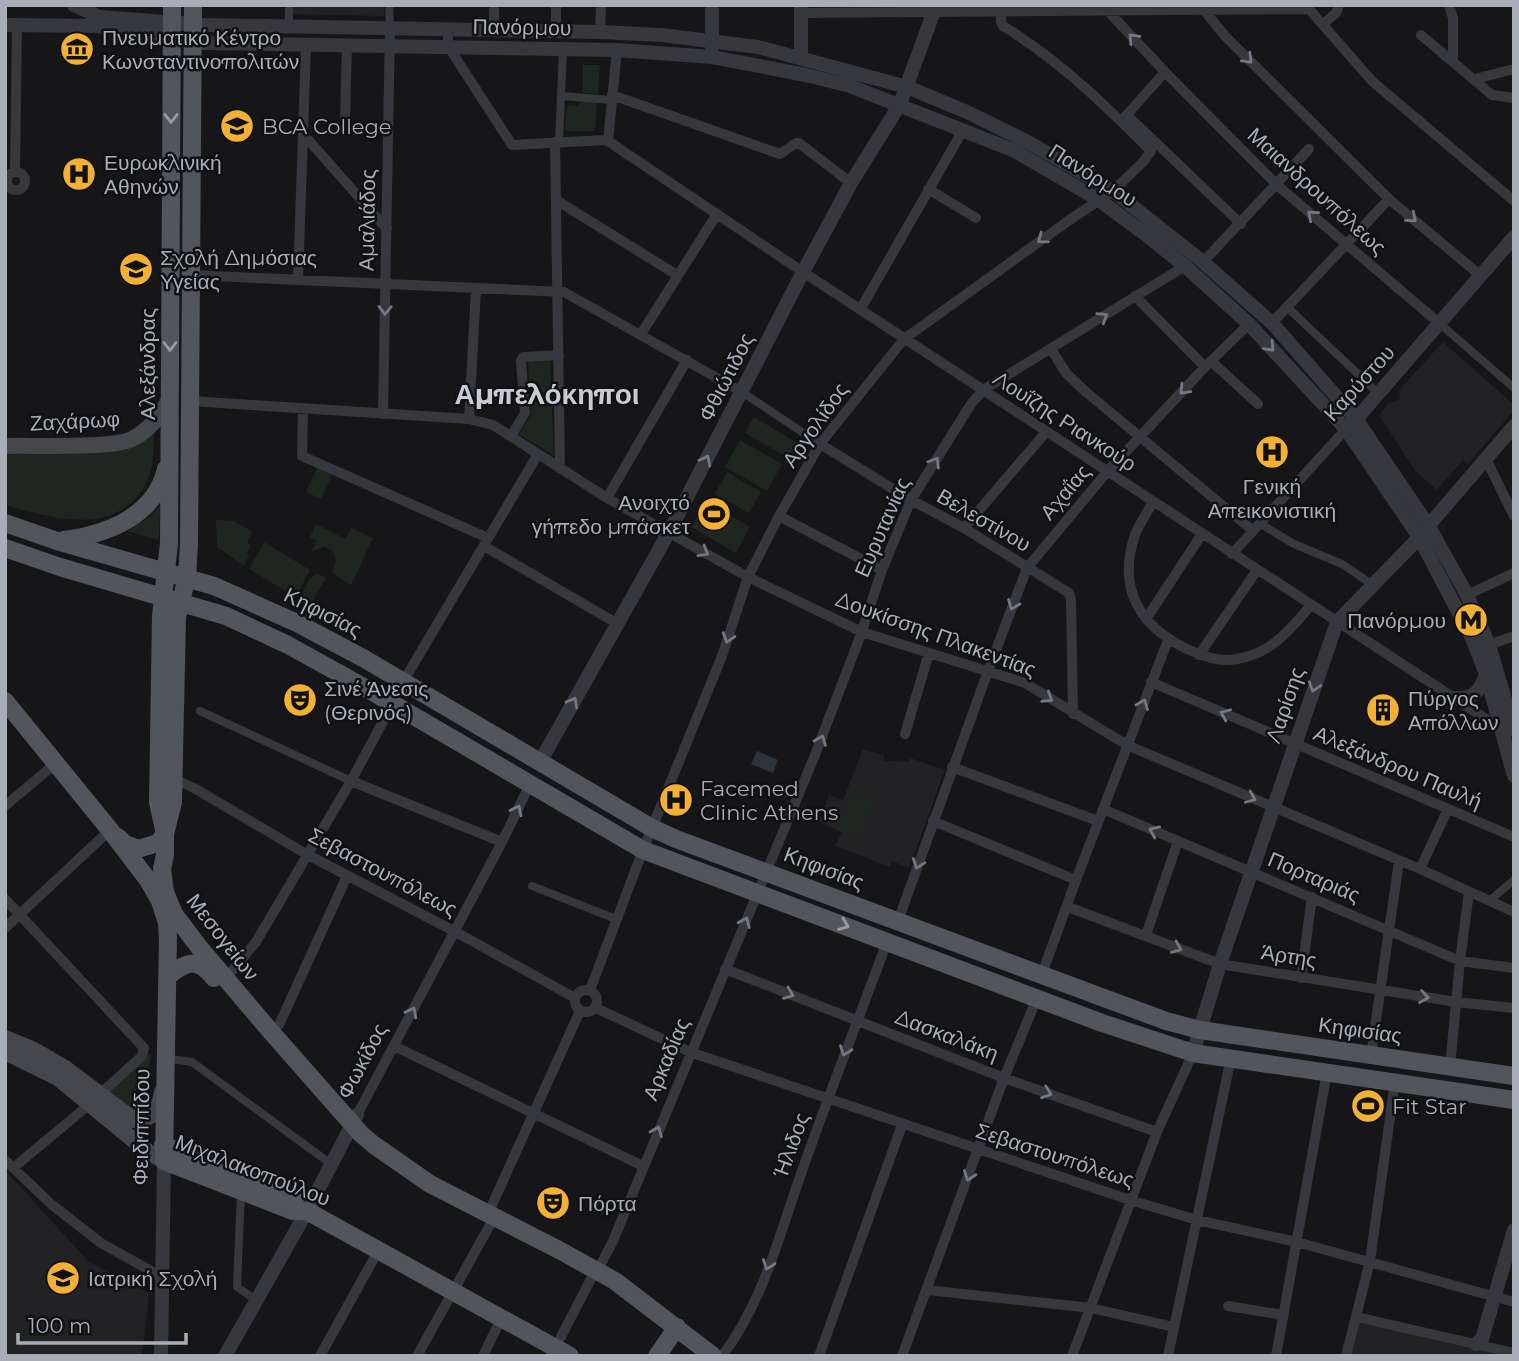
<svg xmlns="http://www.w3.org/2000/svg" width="1519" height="1361" viewBox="0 0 1519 1361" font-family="Montserrat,sans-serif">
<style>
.built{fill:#222225}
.green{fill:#1e261f}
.water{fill:#2c353c}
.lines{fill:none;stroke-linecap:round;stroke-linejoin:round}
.pedestrian{stroke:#37383d;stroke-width:8}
.minor{stroke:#37383d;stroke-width:10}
.tertiary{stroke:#37383d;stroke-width:14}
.secondary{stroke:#45474d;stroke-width:16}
.primary{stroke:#53555c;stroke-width:18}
.oneway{stroke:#757881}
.oneway2{stroke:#979ba6}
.labels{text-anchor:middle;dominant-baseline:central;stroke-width:5;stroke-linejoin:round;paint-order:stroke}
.street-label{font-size:21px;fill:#a8adb8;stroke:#111113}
.poi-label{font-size:21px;fill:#a8adb8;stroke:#111113;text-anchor:start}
.district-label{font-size:28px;font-weight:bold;fill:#c9ccd4;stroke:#111113}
</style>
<rect width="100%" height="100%" fill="#161618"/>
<path class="built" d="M291,5H384V16L291,14Z
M1443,342L1514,405V410L1468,464L1463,460L1437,490L1416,472L1379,415L1388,404L1400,400L1399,390Z
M863,749L884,756V761L909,762L910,758L945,770L909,868L892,861L890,867L835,846L842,832L819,822L829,795L843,800Z
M5,1170L89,1262L149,1293L142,1356H5Z
M1359,1320L1504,1356H1351Z"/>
<path class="green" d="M583,65H600L598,94L583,93Z
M582,101L597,102L595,131H565L567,106H577Z
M550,359L554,456L519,434L531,415L528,360Z
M754,417L802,446L794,461L745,433Z
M154,428C153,445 155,466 147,481C118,539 53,518 5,505V451H77Z
M740,440L782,464L767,491L725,467Z
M317,468L332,475L321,499L306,492Z
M727,472L761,492L749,513L715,494Z
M706,501L750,527L736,553L691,527Z
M160,506L159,540L127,531L148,518Z
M216,520L234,521L253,532L247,542L251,546L247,553L249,556L244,566L217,547Z
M316,524L345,539L351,528L373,538L351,585L332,573L336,561L332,550L324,547L311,552L317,541L310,537Z
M264,542L310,570L296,597L249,569Z
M317,573L326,578L310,606L299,599L310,578Z
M853,792L873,800L858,837L838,829Z
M151,1052L146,1094L139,1108L129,1110L105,1095Z"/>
<path class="water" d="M757,751L778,760L773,773L751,764Z"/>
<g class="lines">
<path class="pedestrian" d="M389,5L390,27
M289,26V5
M561,96L612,100
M559,142L563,49
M1287,307L1379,394
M1439,323L1514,388
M742,392L820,444
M1259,523L1294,544L1342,564L1373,585
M200,711L351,781
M532,886L616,919
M1489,901L1514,880
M165,1058L192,1062L331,1164
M241,1191L237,1287L256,1300"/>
<path class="minor" d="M494,5V30
M556,5V31
M1449,5L1453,18V62
M1203,9L1225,36L1389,199L1481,276
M1107,10L1165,72L1277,185L1439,323
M801,13L1309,9L1372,81L1514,201
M1323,24L1336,13L1339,5
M448,29V46L512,145L605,140L608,141L803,272L1503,730
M600,32L601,5
M1421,35L1492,95L1514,98
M1475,79L1514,69
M612,95L780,154L796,143H799L851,183
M1127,115L1241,224
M1123,119L1165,72
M345,120L347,45
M304,135L387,229
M608,141L617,50
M555,142L560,469
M7 181a9 9 0 1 1 18 0a9 9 0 1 1-18 0Z
M15,172L17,25
M928,189L976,218
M556,200L677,275
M1203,262L1309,149
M191,275L564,292L742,392
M298,280L306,45
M1135,296L1205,367
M860,310L963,130
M1272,323L1389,199
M641,334L717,214
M1051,349L1066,373L1086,392L1252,530
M1211,361L1258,404
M190,401L469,419L493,425L607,498L748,577L862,632L1025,683L1127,745L1420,869L1514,912
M303,410L302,456L488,538
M383,414L390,27
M469,419L476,289
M511,436L525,413L521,361L523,357L559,355
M820,444L911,500L964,528L1069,593L1071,599L1073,714
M1486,459L1514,516
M607,498L687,360
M1153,502C1147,513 1139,524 1135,535C1117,588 1139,626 1187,649C1209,659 1226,664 1249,656C1276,648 1293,626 1311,605
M779,516L882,570
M964,528L1046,432
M484,546L618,624
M1232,554L1346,429
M1467,595L1514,573
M1146,619L1202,534
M1489,645L1514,636
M1199,655L1257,570
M403,682L538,454
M1151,682L1514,837
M905,734L929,653
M952,767L1098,821
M174,779L194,788L308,855L454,931L575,998
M351,781L502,842
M5,806L56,763
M1103,809L1460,961L1514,968
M933,821L1076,880
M1420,869L1448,809
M5,899L144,1048L142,1056L99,1095
M1068,907L1220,964L1456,1002L1514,1008
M898,921L988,671L1027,568L1107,472L1205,367L1249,324
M5,928L110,830
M1146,935L1178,841
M725,969L1004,1078L1157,1132
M232,971L256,942L351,781L393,703
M1042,974L1076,880L1168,640
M1301,978L1312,897
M575 1001a11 11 0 1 1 22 0a11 11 0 1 1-22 0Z
M590,990L643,850L722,656L748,577L779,516L820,444L904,339L1068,221L1113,191L1144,161L1151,151C1106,106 1058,59 1003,26L1001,22V5
M596,1008L690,1052L1130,1200L1197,1220L1297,1242L1514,1302
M279,1025L347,876
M394,1046L643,1166
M1371,1055L1399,861
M1450,1067L1460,961L1469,892
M357,1115L502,842L530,784
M5,1160L51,1204L101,1243L162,1277
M13,1168L90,1104
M492,1205L580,1011
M602,1262L613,1241L815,755L861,634L882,570L911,500L971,404L983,390L1185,266
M927,1290L1091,1308L1174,1327
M1228,1306L1283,1315
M1357,1317L1514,1353
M320,1356L378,1251
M417,1356L490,1225
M483,1356L501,1319
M551,1356L592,1277
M722,1356C763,1303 780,1233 802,1171C829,1094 859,1018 887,942
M819,1356L902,1125
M902,1356L1004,1078L1037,998
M1072,1356L1157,1132L1193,1053
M1168,1356L1231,1058
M1276,1356L1327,1072
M1346,1356L1370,1261L1395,1082"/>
<path class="tertiary" d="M74,5L100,17L205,25L600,32L662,35L758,47L907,87L967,112L1028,142L1113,191L1203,262L1272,323L1356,419L1428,525L1467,595L1489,645L1514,730
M712,5V49
M801,5V57
M5,25L98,26L205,43L617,50L712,57L806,75L850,86L1015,151L1099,200L1145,234L1185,266L1249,324L1346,429L1419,537L1472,638L1486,674L1514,776
M1352,424L1514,237
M1452,698C1473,699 1479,694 1486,674
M540,762L669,532L803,272L851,183L900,104L934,11V5
M1193,1053L1220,964L1337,622L1411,546L1514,426
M1476,1344L1482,1339L1514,1230
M161,1356L164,1161
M225,1356L307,1211L357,1115"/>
<path class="secondary" d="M5,446C33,445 111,449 132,439C150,430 160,415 170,399
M5,1038L34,1050L65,1068L134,1120C153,1121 159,1109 162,1092
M5,1052L58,1078L148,1152L164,1161"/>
<path class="primary" d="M172,5L169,543L161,616L158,802L165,834V855L162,869L165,892L174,914L199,947L272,1033L361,1134L374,1145L430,1184L561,1251L615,1281L713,1356
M5,523L57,541L214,586L297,623L363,658L652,828L676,839L1166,1021L1200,1030L1514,1076
M64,540C108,534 155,516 166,469
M5,548L60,567L226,616L288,645L371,691L643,850L1102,1023L1193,1053L1514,1100
M5,701L110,830L148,880L160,901L167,923L168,938L164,1161L293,1211H307L570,1356
M118,837L125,844L138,849L158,843L165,834L173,802L177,617L187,577L189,544L193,5
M167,977C187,961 197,957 214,978
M163,1145L295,1199
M657,1356L677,1327"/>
</g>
<defs><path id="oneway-chevron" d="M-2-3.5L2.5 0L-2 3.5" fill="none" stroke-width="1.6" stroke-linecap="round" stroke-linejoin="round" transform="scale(1.75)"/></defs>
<g class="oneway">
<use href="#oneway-chevron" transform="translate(1133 38) rotate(-133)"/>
<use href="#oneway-chevron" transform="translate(1248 59) rotate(45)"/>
<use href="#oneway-chevron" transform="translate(1312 215) rotate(-139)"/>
<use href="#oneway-chevron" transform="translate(1412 218) rotate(40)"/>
<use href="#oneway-chevron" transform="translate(1042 239) rotate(144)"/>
<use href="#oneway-chevron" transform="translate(385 310) rotate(91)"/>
<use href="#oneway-chevron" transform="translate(1103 317) rotate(-32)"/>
<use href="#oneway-chevron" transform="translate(1270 347) rotate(47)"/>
<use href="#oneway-chevron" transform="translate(1184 390) rotate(133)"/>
<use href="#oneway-chevron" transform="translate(706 460) rotate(-62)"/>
<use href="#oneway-chevron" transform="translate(935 462) rotate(-58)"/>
<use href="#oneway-chevron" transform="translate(704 552) rotate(30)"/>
<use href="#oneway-chevron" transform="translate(1013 605) rotate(111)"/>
<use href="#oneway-chevron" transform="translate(728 638) rotate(108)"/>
<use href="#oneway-chevron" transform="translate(1314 687) rotate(109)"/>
<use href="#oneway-chevron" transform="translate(1048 698) rotate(33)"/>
<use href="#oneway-chevron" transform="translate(573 702) rotate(-61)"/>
<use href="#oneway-chevron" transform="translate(1143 704) rotate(-69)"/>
<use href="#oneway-chevron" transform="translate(1225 714) rotate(-157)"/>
<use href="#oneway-chevron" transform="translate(821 740) rotate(-69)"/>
<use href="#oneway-chevron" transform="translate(1251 798) rotate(23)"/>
<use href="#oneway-chevron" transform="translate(517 810) rotate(-64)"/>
<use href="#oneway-chevron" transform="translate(1154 831) rotate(-156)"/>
<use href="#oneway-chevron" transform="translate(918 864) rotate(109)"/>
<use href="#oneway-chevron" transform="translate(745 922) rotate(-67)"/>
<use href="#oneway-chevron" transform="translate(1177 948) rotate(22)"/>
<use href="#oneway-chevron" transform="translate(789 994) rotate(22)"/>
<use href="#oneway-chevron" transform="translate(1424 997) rotate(9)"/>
<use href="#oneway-chevron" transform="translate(412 1012) rotate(-62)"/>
<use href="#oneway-chevron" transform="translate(845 1051) rotate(110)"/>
<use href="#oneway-chevron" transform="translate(1047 1093) rotate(20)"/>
<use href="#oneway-chevron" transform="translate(657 1131) rotate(-68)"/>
<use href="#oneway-chevron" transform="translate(969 1176) rotate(110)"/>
<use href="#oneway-chevron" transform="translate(768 1265) rotate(110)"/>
</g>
<g class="oneway2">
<use href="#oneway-chevron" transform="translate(171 118) rotate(90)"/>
<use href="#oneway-chevron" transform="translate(170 346) rotate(90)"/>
<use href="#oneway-chevron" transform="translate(844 925) rotate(21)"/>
</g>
<defs>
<g id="museum-disc" transform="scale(1.75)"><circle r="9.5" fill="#f2b134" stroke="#111113"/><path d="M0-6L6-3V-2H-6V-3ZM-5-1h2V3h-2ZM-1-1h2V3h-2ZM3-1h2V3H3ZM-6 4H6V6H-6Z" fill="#111"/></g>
<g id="university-disc" transform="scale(1.75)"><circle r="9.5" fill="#f2b134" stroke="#111113"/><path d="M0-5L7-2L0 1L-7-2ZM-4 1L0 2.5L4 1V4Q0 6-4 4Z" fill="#111"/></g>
<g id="hospital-disc" transform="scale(1.75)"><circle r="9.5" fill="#f2b134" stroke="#111113"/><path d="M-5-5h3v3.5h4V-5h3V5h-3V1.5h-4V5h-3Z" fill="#111"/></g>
<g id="stadium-disc" transform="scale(1.75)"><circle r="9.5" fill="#f2b134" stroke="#111113"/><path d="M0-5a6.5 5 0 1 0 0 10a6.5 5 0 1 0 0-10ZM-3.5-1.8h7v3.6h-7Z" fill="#111"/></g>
<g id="metro-disc" transform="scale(1.75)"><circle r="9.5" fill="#f2b134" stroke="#111113"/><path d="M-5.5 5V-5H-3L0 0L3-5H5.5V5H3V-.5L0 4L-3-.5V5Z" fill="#111"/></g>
<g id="theatre-disc" transform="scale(1.75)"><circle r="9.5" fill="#f2b134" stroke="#111113"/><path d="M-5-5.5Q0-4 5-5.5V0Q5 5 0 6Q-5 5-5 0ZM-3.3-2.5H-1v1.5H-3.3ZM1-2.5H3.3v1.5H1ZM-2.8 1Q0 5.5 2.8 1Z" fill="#111"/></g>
<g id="building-disc" transform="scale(1.75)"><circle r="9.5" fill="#f2b134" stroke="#111113"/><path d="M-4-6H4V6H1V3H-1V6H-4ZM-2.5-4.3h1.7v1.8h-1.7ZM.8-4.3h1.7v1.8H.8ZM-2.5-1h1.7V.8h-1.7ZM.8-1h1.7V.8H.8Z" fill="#111"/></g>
</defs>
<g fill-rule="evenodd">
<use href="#museum-disc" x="77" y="49"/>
<use href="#university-disc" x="237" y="126"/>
<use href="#hospital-disc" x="79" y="174"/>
<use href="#university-disc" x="136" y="269"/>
<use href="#hospital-disc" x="1272" y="452"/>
<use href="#stadium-disc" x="714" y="514"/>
<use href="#metro-disc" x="1471" y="620"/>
<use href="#theatre-disc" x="300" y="700"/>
<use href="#building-disc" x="1383" y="710"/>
<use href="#hospital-disc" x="676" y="800"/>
<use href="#stadium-disc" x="1368" y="1106"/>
<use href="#theatre-disc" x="553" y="1203"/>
<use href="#university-disc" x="63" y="1278"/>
</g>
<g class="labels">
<g class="street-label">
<text transform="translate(522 27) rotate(1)">Πανόρμου</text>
<text transform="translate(1093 175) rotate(32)">Πανόρμου</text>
<text transform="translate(1317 191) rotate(42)">Μαιανδρουπόλεως</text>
<text transform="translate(367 220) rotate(-89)">Αμαλιάδος</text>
<text transform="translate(147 364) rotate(-90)">Αλεξάνδρας</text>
<text transform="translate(726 377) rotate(-63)">Φθιώτιδος</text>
<text transform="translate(1359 383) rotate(-48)">Καρύστου</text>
<text transform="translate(75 421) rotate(-3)">Ζαχάρωφ</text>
<text transform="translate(1065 421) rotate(33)">Λουΐζης Ριανκούρ</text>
<text transform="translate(815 425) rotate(-55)">Αργολίδος</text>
<text transform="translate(1065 492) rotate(-50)">Αχαΐας</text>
<text transform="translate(984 520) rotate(30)">Βελεστίνου</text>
<text transform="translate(882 527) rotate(-66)">Ευρυτανίας</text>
<text transform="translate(323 612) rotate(27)">Κηφισίας</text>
<text transform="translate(936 634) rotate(20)">Δουκίσσης Πλακεντίας</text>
<text transform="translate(1285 705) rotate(-71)">Λαρίσης</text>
<text transform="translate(1398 767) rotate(23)">Αλεξάνδρου Παυλή</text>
<text transform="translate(824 868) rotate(21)">Κηφισίας</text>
<text transform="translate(383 872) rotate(28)">Σεβαστουπόλεως</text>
<text transform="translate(1314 877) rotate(23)">Πορταριάς</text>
<text transform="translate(223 937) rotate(52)">Μεσογείων</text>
<text transform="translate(1289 956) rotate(9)">Άρτης</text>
<text transform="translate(1360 1030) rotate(8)">Κηφισίας</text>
<text transform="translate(947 1035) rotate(21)">Δασκαλάκη</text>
<text transform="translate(666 1059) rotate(-67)">Αρκαδίας</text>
<text transform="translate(362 1061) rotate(-62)">Φωκίδος</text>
<text transform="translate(141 1127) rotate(-89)">Φειδιππίδου</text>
<text transform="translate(791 1145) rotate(-70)">Ήλιδος</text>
<text transform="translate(1055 1155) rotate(18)">Σεβαστουπόλεως</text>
<text transform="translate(253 1170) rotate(21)">Μιχαλακοπούλου</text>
</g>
<g class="poi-label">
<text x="102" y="37">Πνευματικό Κέντρο<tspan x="102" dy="24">Κωνσταντινοπολιτών</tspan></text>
<text x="262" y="126">BCA College</text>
<text x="104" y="162">Ευρωκλινική<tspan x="104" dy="24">Αθηνών</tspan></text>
<text x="160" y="257">Σχολή Δημόσιας<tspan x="160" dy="24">Υγείας</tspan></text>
<text x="1272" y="486" text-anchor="middle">Γενική<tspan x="1272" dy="24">Απεικονιστική</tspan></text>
<text x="690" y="502" text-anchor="end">Ανοιχτό<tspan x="690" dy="24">γήπεδο μπάσκετ</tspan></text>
<text x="1446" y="620" text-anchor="end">Πανόρμου</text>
<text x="324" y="688">Σινέ Άνεσις<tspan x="324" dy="24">(Θερινός)</tspan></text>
<text x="1408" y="698">Πύργος<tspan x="1408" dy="24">Απόλλων</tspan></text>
<text x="700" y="788">Facemed<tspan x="700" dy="24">Clinic Athens</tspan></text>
<text x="1392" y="1106">Fit Star</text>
<text x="578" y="1203">Πόρτα</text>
<text x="88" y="1278">Ιατρική Σχολή</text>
</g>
<g class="district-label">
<text x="547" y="394">Αμπελόκηποι</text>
</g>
</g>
<rect width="1519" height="1361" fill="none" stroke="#a8adb8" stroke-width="14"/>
<path d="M18 1333v10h168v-10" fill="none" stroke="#a8adb8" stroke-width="3.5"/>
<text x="28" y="1333" font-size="21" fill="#a8adb8" stroke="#111113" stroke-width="5" paint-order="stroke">100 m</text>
</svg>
